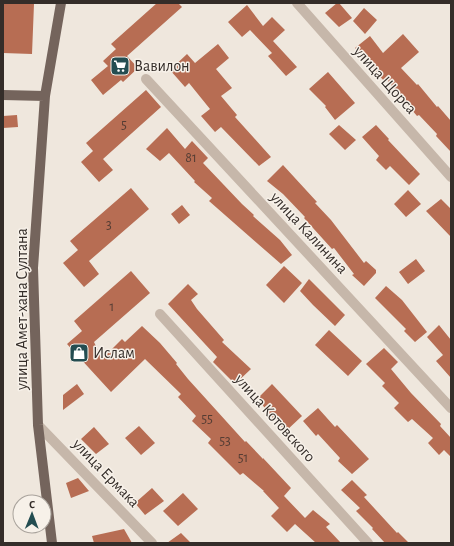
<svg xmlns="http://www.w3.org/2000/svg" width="454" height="546" viewBox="0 0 454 546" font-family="'Alegreya Sans',sans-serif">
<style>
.building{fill:#b76d53}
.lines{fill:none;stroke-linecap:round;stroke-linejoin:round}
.minor{stroke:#c6b7aa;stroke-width:10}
.major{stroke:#74645c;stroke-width:10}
.labels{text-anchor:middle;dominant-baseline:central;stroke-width:3;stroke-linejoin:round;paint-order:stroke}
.number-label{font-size:14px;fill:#553d34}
.poi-label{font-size:16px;fill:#342d29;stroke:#f7f1e9;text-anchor:start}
.street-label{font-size:16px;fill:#342d29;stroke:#f7f1e9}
</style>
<rect width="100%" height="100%" fill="#efe7dd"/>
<path class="building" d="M3,3L34,4L32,54L3,53Z
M157,3H178L182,7L127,56L138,68L123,82L121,80L103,95L91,80L108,66L103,61L116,49L111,44Z
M337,3H339L352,18L339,27L325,13Z
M247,5L263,26L272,17L285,30L273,41L297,67L286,76L268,56L272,53L250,30L242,37L228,22Z
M364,8L377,20L365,34L353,21Z
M403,34L419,52L401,68L417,85L418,84L437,107L438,106L451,121V152L436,136L437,134L419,115L417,116L386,79L384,81L371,66L372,65L355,48L370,36L383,53Z
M218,44L229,58L216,69L232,88L221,96L237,115L235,117L271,157L259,166L221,127L215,132L201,116L210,109L189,83L185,87L170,70L187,54L195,63Z
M328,72L355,103L335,120L325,107L326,106L309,89Z
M146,90L161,107L103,159L113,170L99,182L81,162L93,151L86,143Z
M17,115L18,127L3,128V116Z
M339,125L356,140L345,150L329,134Z
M376,125L389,139L388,140L420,174L409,185L390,166L386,170L376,160L379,156L362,137Z
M167,128L185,149L192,141L208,158L203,163L242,204L254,215L253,216L280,240L292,255L281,264L209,201L212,198L194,182L195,181L169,153L160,161L146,149Z
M283,165L317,202L315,203L331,220L364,263L366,261L376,270V273L364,286L352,275L354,274L334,248L332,249L304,218L305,217L283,194L267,181Z
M131,188L149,209L89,261L99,274L84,287L63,263L78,250L70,241Z
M408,190L421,204L406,217L394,204Z
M441,199L451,209V237L426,211Z
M182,205L190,215L179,224L171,214Z
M416,259L425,271L408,284L399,272Z
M284,266L302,283L284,303L266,285Z
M131,271L150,293L94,342L102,359L122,339L125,342L142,326L160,343L177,363L176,364L188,379L245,442L246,441L263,459V458L291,488L284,496L305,518L313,510L330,524L326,527L341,543H316L295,524L287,532L271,516L279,508L263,491H264L243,473L240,475L208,443L211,439L192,421L196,416L178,397L181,394L145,359L111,392L67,344L82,331L74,321Z
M309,279L345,315L335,326L313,305L300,291Z
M188,284L198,294L191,300L197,309L224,340L222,342L251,369L235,384L213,362L217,357L168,304Z
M386,286L402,300L427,332L415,342L404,331L406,329L375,298Z
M439,325L451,340V378L436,361L443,355L427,337Z
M329,330L362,361L348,376L315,345Z
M384,348L398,362L391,369L411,393L441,424L440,426L451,438V457L444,450L439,455L428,443L433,438L412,419L408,422L394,408L399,403L382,386L385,383L366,364Z
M77,384L84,394L63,410V395Z
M272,384L302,416L286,431L268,413L258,398Z
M318,408L335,427L337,425L369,459L352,474L338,461L340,458L318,434L316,436L303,421Z
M139,426L155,443L141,455L125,438Z
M94,427L109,444L96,454L81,439Z
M78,478L89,491L71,498L66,483Z
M352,480L367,495L364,497L397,533L398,532L409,543H385L372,529L373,528L356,511L360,508L341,490Z
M152,488L164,501L145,515L135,503Z
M183,493L198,509L178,526L163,511Z
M124,529L132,543H94L92,536Z
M181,533L191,543H167Z"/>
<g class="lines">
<path class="minor" d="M297,3L451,177
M146,79L451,408
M160,314L368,543
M38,425L152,543"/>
<path class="major" d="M3,95L45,96
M52,543L38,425L33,268L45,96L61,3"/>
</g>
<defs>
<g id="supermarket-square" transform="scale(1)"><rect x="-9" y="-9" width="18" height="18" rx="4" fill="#244d51" stroke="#f7f1e9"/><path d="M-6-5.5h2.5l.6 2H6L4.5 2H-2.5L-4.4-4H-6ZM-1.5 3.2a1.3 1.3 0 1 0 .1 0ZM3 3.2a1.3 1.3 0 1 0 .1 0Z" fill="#fff"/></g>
<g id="shop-square" transform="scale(1)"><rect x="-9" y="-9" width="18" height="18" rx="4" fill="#244d51" stroke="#f7f1e9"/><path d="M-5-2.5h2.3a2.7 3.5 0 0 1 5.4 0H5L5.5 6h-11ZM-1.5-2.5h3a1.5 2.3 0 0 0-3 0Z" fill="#fff"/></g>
</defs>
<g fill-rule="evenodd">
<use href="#supermarket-square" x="120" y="66"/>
<use href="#shop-square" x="79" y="353"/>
</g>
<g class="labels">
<g class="number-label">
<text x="124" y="125">5</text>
<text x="191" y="158">81</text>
<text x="109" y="225">3</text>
<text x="112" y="307">1</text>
<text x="207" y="419">55</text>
<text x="225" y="441">53</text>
<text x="243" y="458">51</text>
</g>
<g class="poi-label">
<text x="134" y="66">Вавилон</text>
<text x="93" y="353">Ислам</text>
</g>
<g class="street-label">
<text transform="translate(385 80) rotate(48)">улица Щорса</text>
<text transform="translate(309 233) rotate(47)">улица Калинина</text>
<text transform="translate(22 309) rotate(-90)">улица Амет-хана Султана</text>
<text transform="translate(275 418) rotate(48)">улица Котовского</text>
<text transform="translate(106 473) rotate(46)">улица Ермака</text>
</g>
</g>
<rect width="454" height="546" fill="none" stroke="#342d29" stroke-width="8"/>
<g transform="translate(32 514) rotate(1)"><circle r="19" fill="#f7f1e9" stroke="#a9a39c"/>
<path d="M0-3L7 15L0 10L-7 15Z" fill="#244d51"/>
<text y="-6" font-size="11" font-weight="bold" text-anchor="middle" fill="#342d29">С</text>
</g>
</svg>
